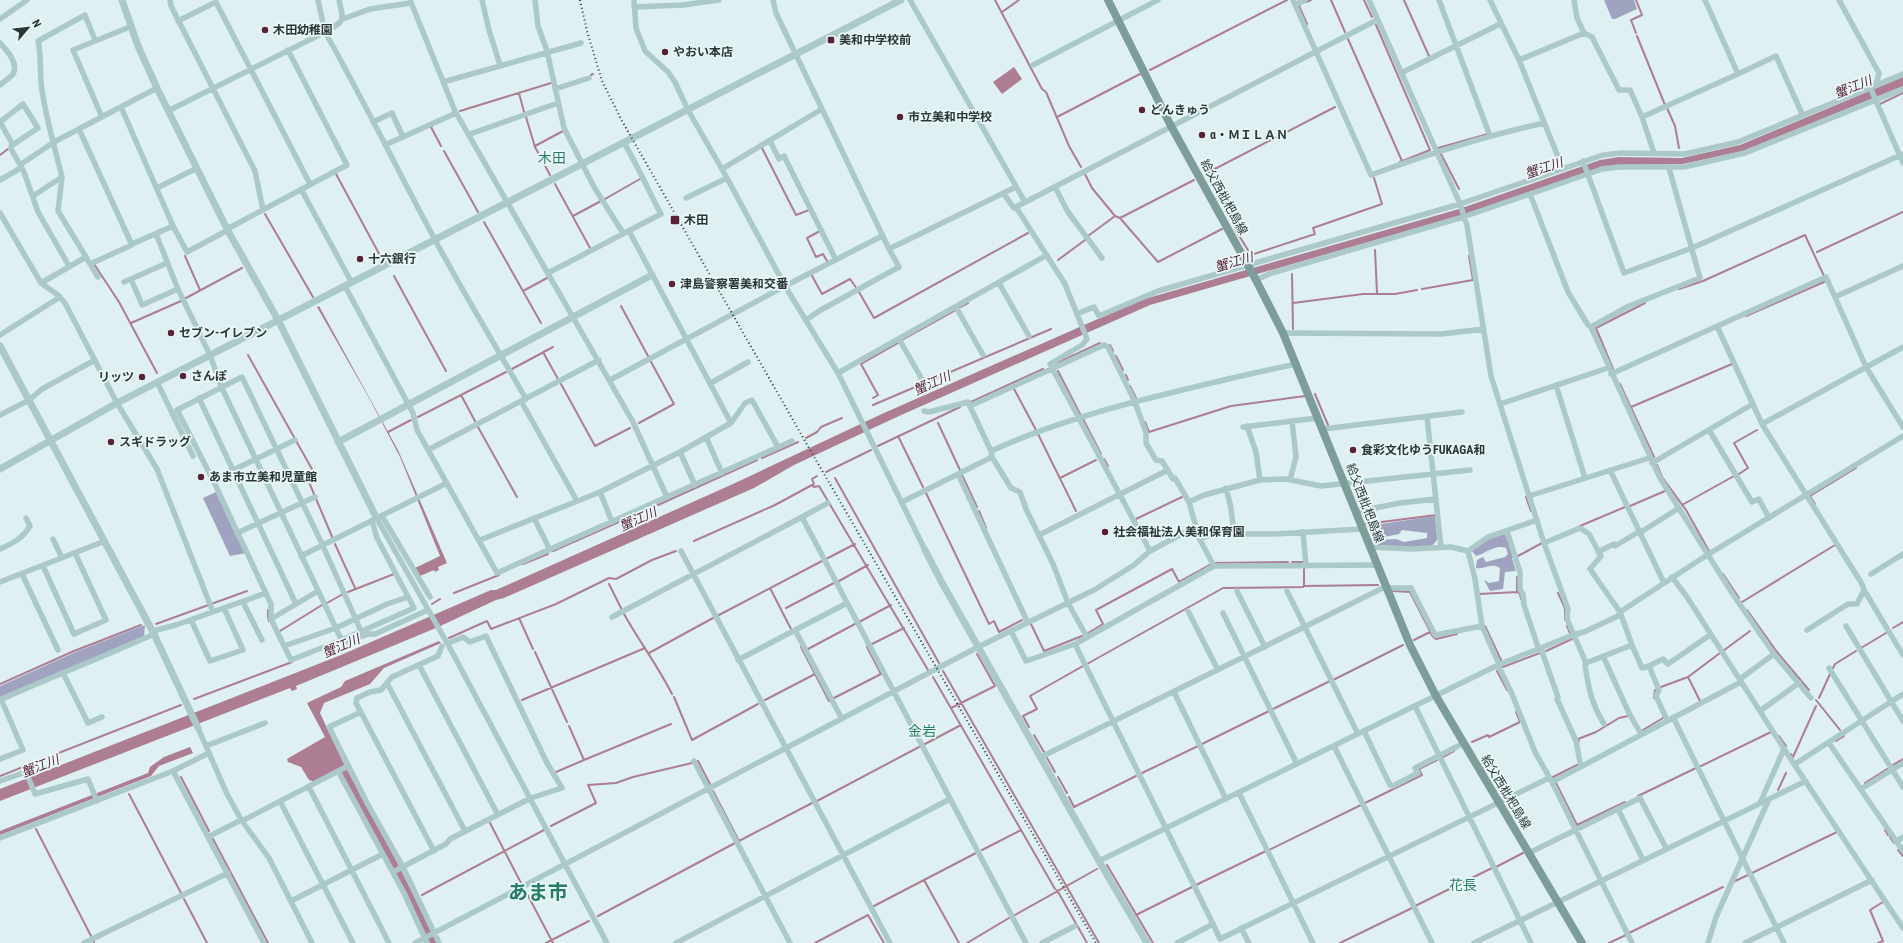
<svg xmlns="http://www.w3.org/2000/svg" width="1903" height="943" viewBox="0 0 1903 943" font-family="'Roboto Condensed','Noto Sans JP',sans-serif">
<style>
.green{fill:#9fa3c0}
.water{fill:#ad7e93}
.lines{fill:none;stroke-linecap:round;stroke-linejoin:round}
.stream{stroke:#ad7e93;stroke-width:2}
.minor{stroke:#aac9c8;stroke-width:5.5}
.tertiary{stroke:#aac9c8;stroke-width:7}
.secondary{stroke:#7c9d99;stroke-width:8}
.rail{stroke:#2a3735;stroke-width:2;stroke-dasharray:1 3;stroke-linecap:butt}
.poi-dot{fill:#572137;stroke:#eaf8f9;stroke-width:1.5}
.labels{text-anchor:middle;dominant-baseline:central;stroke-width:3.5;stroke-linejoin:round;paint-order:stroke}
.poi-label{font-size:12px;font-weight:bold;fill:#2a3735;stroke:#eaf8f9;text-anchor:start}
.street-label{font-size:12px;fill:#2a3735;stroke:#eaf8f9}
.water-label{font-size:13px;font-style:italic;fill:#572137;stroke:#eaf8f9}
.quarter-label{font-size:14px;fill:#267c67;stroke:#eaf8f9}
.town-label{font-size:20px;font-weight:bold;fill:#267c67;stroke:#eaf8f9}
</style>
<rect width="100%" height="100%" fill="#def0f1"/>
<path class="green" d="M1604,0H1634L1637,9L1615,19H1612Z
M216,492L236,536L246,553L230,556L203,498Z
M1435,516L1437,537V540L1432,546L1412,547L1375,545L1378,540L1396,539L1404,542L1427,538V533L1402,530L1399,534L1384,537L1379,528L1370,530L1367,526Z
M1505,534L1514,557L1512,558L1516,571L1505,572L1503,589L1490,591L1484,580L1489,583L1499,581L1500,568C1491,562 1484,570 1476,568L1477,560L1483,557L1486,562L1505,557L1508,554L1506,548C1494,544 1486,554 1476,556L1472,551L1488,539Z
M145,625L144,636C97,658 48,676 0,697V686L78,651Z"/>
<path class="water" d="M1014,67L1022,79L1002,94L993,82Z
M1903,77V86L1743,151L1683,164L1619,165L1466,214L1150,305L899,416L794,465L754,488L504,598L496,600L436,628L296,686L297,689L292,691L290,688L0,801V789L341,655L491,590H496L733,484L884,413L1141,300L1459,209L1600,160L1619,157L1682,158L1740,145Z
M319,306L398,450L447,563L438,567L439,570L435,572L434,570L420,576L415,568L440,556L400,457L369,398L317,307Z
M439,641L441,643L384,668L370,684L324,703L320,713L344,764L399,866L437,943H430L393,868L339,768L315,782L309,780L301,767L288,762L287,759L325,737L307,703L341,687L345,681Z
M190,747L193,753L159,766L151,776L0,835V831L148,773L150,767L164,757Z"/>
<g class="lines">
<path class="stream" d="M995,0L1042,89L1046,92L1069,146L1081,167
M1331,0L1345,32
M1364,0L1372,17
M1404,0L1429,56
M1636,0L1642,15L1631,20L1636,33
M1306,2L1311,0
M1300,5L1299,6L1307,24
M1002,12L1019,0
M1376,25L1430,150L1400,162
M1637,36L1665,105
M1348,39L1402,161
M1150,70L1287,0
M591,75L593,74
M519,93L524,112
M1880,104L1903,93
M1667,108L1675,126L1679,148
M460,111L551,83
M526,117L535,147L550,175
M1057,117L1140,74
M432,126L431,127L441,146
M535,146L563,131
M762,148L796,215L809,210
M1438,148L1488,134
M444,151L478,212
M1441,154L1459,189
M0,155L8,149
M336,174L383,261
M1085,174L1092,188L1115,216
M1205,174L1335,107
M555,184L590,248
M605,199L640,179
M265,214L313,297
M573,216L601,201
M1120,218L1158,262L1222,229
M484,222L541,323
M1235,229L1251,255L1315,234L1313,228L1382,204L1374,178
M819,230L820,231L807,238L816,257L823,254L827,261
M1088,236L1115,216L1120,218L1194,180
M1375,250L1377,293
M1817,252L1903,212
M185,256L200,290
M1058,260L1085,240
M94,264L119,302L157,373
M811,274L822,294L850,279L857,289
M1292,274L1293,329
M394,276L446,371
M1422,289L1473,280L1469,256
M1679,289L1703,281L1805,235L1824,276
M523,291L547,278
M859,292L874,318L1028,233
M186,298L242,268
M1293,303L1363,294H1395L1417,290
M621,306L648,356
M960,307L968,303
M1746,316L1824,282
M131,323L181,301
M902,340L956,310
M1110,345L1113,351
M543,352L558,379
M248,355L313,471L306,475L333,539
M1116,356L1123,370
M1057,363L1100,343
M512,369L553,347
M1613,369L1596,328L1645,303
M1058,371L1080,414
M1126,375L1128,380
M561,384L595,446L630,428
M1620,384L1654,457
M1130,386L1136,398
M1014,389L1036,430
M1315,394L1328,425
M461,395L475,421
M873,398L878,395L861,364L898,343
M971,402L1043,369
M873,405L1051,329
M1631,407L1732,364
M418,417L506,372
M1083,419L1101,454
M1145,422L1149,432L1231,406L1305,396
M639,423L674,404L650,360
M938,423L960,470
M478,427L517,497
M388,432L411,420
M1038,434L1076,511
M898,436L923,487
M806,438L817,432L821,427L842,418
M878,446L960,407
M762,458L798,442
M1104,459L1108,466
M1657,465L1662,477L1686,510L1709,551
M826,472L871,450
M1739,474L1748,468L1734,443L1757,430
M962,475L977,507
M835,478L939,663
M1060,478L1096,460
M812,485L814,487L819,486L928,670
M926,493L989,624L994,621L999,632L1022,620
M1526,497L1531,511
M1815,504L1810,496L1856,468
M658,505L757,460
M1682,505L1734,476
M1630,506L1665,491
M979,511L986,528
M1136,519L1182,497
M1366,524L1436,515
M1580,526L1625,507
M694,541L775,505L812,485L814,484L812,479L817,476
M335,544L355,588
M553,551L621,521
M1518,556L1542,543
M826,559L855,544
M1292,562H1304
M1214,563L1288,562
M523,564L548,554
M1304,568V586L1378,585
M1723,574L1739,598
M1517,577V592L1520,594L1521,599
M839,581L868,565
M609,584L622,610
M770,588L791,629
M1393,591L1410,592L1433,637L1436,639L1457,634
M348,592L394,574
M454,593L499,575
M1558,593L1565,608V620
M1479,594L1517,592
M1742,602L1835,545
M327,603L343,594
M432,604L440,599
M786,608L834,583
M268,610V617L269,621
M1747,610L1777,652L1809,690
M624,614C639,641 658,666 672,694
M719,615L822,561
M519,618L533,649
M859,622L891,605
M156,624L247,591
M1031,624L1044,651L1082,636
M1485,626L1501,660
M1567,626L1570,633
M1893,628L1903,622
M280,631L322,605
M1088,633L1103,624L1096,610L1172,569L1179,582L1210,565
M449,638L487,621L491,629L556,604L609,578L616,579L652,560L676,551
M1414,640L1430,632
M872,644L904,628
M801,647L829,701
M1861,648L1886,633
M808,649L855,624
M1546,651L1572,639
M1723,651L1750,631
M535,652L567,722
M649,653L713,618
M1087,664L1223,588L1303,587L1304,586
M1503,667L1540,653
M1833,668L1835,664L1856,651
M943,671L1099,943
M1497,671L1507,690
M933,677L1055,889
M1688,677L1700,701
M1333,680L1403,645
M0,684L74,651L141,625
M1661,687L1688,677L1720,653
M674,697L692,740L758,704
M834,698L881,674L867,647
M1654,698L1655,690
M1819,698L1830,674
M194,699L292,662
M522,700L645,648
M765,700L815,674
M1816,700L1840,730
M951,708L995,686L977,654
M1273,709L1330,681
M569,726L584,760L671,724
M1029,727L1023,716L1037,709L1030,696L1083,666
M1643,730L1663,718V717
M1034,735L1044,752
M1779,736L1786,746
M1579,741L1578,739L1596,732L1619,718L1628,716
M1836,741L1844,736
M1472,742L1488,735L1489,737L1520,722L1516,712
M925,744L961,725
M1202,744L1269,711
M1791,754L1793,757L1816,706
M1443,757L1454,751
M1047,758L1055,772
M698,761L710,784
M1893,765L1903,759
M1701,766L1771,732
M556,772L584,760
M1140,774L1198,746
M0,776L181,705
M181,777L209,831
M1058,777L1067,793
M1553,777L1577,765
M1556,783L1577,825L1625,802
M1865,783L1887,769
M1778,790L1786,773
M713,791L739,841L812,803
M129,794L181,893
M1638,796L1696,768
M1069,797L1074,807L1136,776
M817,801L919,747
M1365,803L1422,775L1419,769L1437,760
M490,823L521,883
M551,826L596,803L588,785L616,783L633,777L692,763
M36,829L91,936
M1885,830L1888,835
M1890,837L1894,843
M213,839L268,943
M982,850L1021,830
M1269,850L1361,805
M1898,850L1903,856
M1107,865L1153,943
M1496,867L1523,853
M1752,873L1837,832
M924,880L959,943
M1733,882L1748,875
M1196,885L1266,851
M525,890L553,943
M1057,890L1087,943
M422,895L544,830
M184,899L207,943
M1415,906L1492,868
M872,907L976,853
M1015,915L1097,869
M1136,915L1192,887
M598,916L735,843
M1629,933L1723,887
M94,942V943
M546,943L589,921
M815,943L868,915L884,943
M967,943L1009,918
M1340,943L1412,908
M1609,943L1626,935
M1878,943L1883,941L1870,910L1883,902"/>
<path class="minor" d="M170,0L171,6L255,171L263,210
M339,0C344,23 345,20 325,32C363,99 397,169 434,238C463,292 495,345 526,399
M410,0L455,111L633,422L667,497
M482,0L489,30L500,65
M535,0L538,26L547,51L564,128L594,187L623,233
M634,0L636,28L645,51L668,72L675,82L688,110L727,178L785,286L838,373L925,550
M773,0L776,13L889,249L1016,187
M910,0L1025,202
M1293,0L1371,175C1428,154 1485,136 1544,123
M1369,0L1460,204L1467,225L1491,376L1544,543L1568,609L1567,619L1586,663L1632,645
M1439,0L1490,136
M1490,0L1519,60L1563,169
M1574,0L1577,18L1584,33
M1705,0L1738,74L1776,56L1803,116
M1839,0L1879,73L1876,85
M1295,5L1305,0
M634,7L683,5L719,0
M0,19L27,0
M343,19L370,9L411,3
M178,21L216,2L310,184
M0,43C7,51 19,63 13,74C10,78 3,82 0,85
M1519,60L1584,33L1592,37L1619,90H1630L1642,117L1654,153
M1033,65L1158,0
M1401,73L1500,24
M443,82L581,43
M1870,87L1903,163
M555,89L589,78
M121,107L173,226L187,252L228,230
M168,111L325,32L318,0
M102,117L73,50L132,26
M1642,117L1738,74
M0,122L23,104L38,128L11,146V149L24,172L38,212L69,266
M0,122L13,145
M373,122L392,113L403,137
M79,129L132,245L90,264
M470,134L558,103
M770,141L779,159L784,156L836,260
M385,145L456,113
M1583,161L1624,273L1692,248L1903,154
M20,165L54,142L157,88
M1669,168L1700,278L1629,306L1591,327L1660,478L1732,593L1774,654L1811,698
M722,169L822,109
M62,177C55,148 46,119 42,90C39,73 42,57 38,41L85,15L95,40
M0,180L21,168
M1055,187L1068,212L1102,258
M157,188L197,168
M301,189L352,283
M1003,193L1014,208L1377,20
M33,196L62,177L58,211L86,257
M686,198L727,178
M1016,207L1065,284L1087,339L1082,345L1050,364L1150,551
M0,213L41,283L58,295L65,303L117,403L157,469L213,612
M227,229L347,165L288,50
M156,234L178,289L210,355L221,386L343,643L369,634H375L428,610
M132,244L173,226
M548,273L661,214C648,190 638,166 624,143
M131,279L142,305L178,289
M1256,280L1269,274L1463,217L1530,194
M124,282L167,263
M41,283L86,257L98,277
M999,283L1029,336
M345,286L413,413L417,430L497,573L792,441
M1835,297L1903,266
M956,307L983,355
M1077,314L1094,307L1099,316L1158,291L1460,204L1603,155L1621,153L1685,154L1738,142L1903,74
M806,320L819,311L899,267L889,249
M1717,326L1762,424L1862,584L1864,590L1903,655
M1591,327L1588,325L1568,292L1530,194L1602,169L1619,167H1684L1745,153L1903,89
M1283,333L1441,334L1484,329
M0,335L60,297
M899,339L923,381
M838,373L1047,255
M1611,374L1826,277L1866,367L1903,427
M610,380L785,286L882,236
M157,382L193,456
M711,383L748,362
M1556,385L1585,478
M199,398L296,604
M521,401L577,501
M1500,404L1608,368
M970,406L1104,345L1108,347L1135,402L1146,433V443L1156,460L1162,461L1173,479L1175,478L1189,502L1199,538L1217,534H1275L1362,529
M0,415L29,400L42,389L95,360
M1427,416L1441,547
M731,423L745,403L752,400L778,447
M1762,424L1903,347
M1247,426L1256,452L1260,480
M1243,427L1318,418
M1323,429L1462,412
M1709,430L1752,502L1759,499L1769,518
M706,437L722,473
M428,450L599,360
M991,451C1046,426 1104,409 1162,395C1207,384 1251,373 1297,364
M680,452L695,485
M992,457L1011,488L1020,492L1026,509L1053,564L1068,603L1087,637
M1652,463L1753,404
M1610,470L1664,583
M958,474L1028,623
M213,480L295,440
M1290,480L1296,457L1292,421
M1226,488L1231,508L1234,534
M600,492L612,522
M1529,496L1649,458
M902,502L992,457L991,451L968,402L929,412L924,411
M1189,502L1204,495L1260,480L1286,479L1321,486L1470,470
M1355,512L1400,503L1436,499
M382,516L430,597
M802,517L828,503
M534,518L550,550
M377,519L451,650L607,943
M1507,531L1520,572V590L1523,594L1524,605L1539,650
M1303,532L1306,566
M1641,532L1679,508
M237,533L315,497
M1039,535L1168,470
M53,539L62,558
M480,540L600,492L680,452L731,423L629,231
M1544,543L1580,528L1589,534L1601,556L1590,569L1620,612L1632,645L1642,668L1649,666L1659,690L1656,696L1667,720
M1369,547L1411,549L1451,547L1468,551L1475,579L1482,626L1499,664
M0,549C13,543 22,539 30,526L26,518
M681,551L890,943
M1468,551L1488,537L1537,520
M1598,552L1614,544L1615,546L1640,531
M301,556L447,483
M43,566L74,634L106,620L75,553
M1214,566L1376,565
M22,574L58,650
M1871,574L1903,554
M1672,577L1687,597L1788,755L1903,928
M0,582L105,541
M1386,588H1411L1435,635L1482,626
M318,591L271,619V604L213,480L177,410L242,377L323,546L361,631
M1237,591L1265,647
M1287,591L1358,734
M243,602L262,640
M1188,611L1218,670
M1223,613L1297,764
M612,617L802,517L1026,943
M271,619L284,646L336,628L387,604L408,597
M191,620L210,661L243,650L224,608
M1846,626L1903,721
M795,630L842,719
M1807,630L1848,604H1857L1864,590
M153,631L176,625L266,593
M1011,631L1026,661L1075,644L1214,566L1199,538
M1075,644L1213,924
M284,646L291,660L342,640L414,608L377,538L372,521
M1541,649L1558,697L1557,699L1576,741L1581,767
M1603,656L1629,713L1641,734
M738,660L847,603
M1586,663L1585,665C1589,690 1591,702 1604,724
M419,665L498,815
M1498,665L1512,694L1535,752L1552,782L1741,682
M1649,666L1663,659L1668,664L1710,635
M1829,668L1903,787
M63,673L88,723L102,717
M1740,679L1774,654
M387,683L465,831
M1174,692L1226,799
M0,700C51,677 103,657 154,634
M1415,706L1531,943
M1760,711L1799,683
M361,712L329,727L367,803L403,867L439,943
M1673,717L1784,943
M198,728L227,794L242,821L269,858L312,943
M1364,731L1390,785L1393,786L1418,773L1415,768L1464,743
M1829,743L1903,851
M206,746L265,723
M1334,746L1432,943
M1041,757L1385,587
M0,759L23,750L1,699
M694,761L790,943
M1795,764L1903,694
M173,771L264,943
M338,771L404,893L427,943
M0,781L26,772L35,794L88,779L97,801
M1552,782L1632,943
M309,787L389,943
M1861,789L1903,763
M1239,793L1313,943
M281,803L353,943
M1760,803L1784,749
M1618,809L1643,860
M242,821L348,766
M208,837L241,820
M0,838L173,771L209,753
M1896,842L1903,837
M434,851L356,703L357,698L370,692L381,690L392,677L438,656L442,646
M1529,853L1640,798L1666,848
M1099,861L1498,665L1573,635L1584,632L1618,616L1620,612L1707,555L1903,436
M393,872L446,844L450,839L531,798L562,788L547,763L486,636L470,642L463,637L451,642
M291,901L383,854
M1241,928L1249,943
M84,943L228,873
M415,943L978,647L1094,590L1134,565L1150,551L1195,527
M676,943L950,799
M1042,943L1075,926
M1177,943L1213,924L1220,939L1549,778
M1474,943L1806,781
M1708,943L1716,917L1769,799
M1745,943L1872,880"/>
<path class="tertiary" d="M122,0L138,46L157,88L227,229L278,320L377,519
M0,346L154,634L198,728
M338,442L652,275
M0,469L117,403L901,0
M925,550L941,581L1099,861L1147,943"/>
<path class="secondary" d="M1108,0L1171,126L1256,280L1283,333L1410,645L1436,696L1582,943"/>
<path class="rail" d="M580,0L587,31L602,81L622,121L809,448L1096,943"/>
</g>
<g class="poi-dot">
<circle cx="265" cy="30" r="4"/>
<rect x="827" y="36" width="8" height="8" rx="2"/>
<circle cx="665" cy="52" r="4"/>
<circle cx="1142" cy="110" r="4"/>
<circle cx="900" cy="117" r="4"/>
<circle cx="1202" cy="135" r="4"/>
<rect x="670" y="215" width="10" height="10" rx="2"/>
<circle cx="360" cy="259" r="4"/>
<circle cx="672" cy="284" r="4"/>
<circle cx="171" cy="333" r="4"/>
<circle cx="183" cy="376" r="4"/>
<circle cx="142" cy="377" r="4"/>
<circle cx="111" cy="442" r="4"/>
<circle cx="1353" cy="450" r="4"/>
<circle cx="201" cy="477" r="4"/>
<circle cx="1105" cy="532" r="4"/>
</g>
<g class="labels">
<g class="poi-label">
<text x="273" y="30">木田幼稚園</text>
<text x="839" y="40">美和中学校前</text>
<text x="673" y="52">やおい本店</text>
<text x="1150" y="110">どんきゅう</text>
<text x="908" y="117">市立美和中学校</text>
<text x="1210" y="135">α・ＭＩＬＡＮ</text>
<text x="684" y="220">木田</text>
<text x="368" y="259">十六銀行</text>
<text x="680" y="284">津島警察署美和交番</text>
<text x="179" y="333">セブン-イレブン</text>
<text x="191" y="376">さんぽ</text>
<text x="134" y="377" text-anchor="end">リッツ</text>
<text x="119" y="442">スギドラッグ</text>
<text x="1361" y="450">食彩文化ゆうFUKAGA和</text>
<text x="209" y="477">あま市立美和児童館</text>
<text x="1113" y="532">社会福祉法人美和保育園</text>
</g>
<g class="street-label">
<text transform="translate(1224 197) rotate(61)">給父西枇杷島線</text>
<text transform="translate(1365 503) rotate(69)">給父西枇杷島線</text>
<text transform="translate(1506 792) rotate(59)">給父西枇杷島線</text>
</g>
<g class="water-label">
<text transform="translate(1853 87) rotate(-22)">蟹江川</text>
<text transform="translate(1544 168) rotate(-19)">蟹江川</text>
<text transform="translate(1234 262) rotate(-16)">蟹江川</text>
<text transform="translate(932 383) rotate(-24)">蟹江川</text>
<text transform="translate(638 519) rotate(-24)">蟹江川</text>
<text transform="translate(341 646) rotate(-23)">蟹江川</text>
<text transform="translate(40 766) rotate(-21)">蟹江川</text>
</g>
<g class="quarter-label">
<text x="552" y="158">木田</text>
<text x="922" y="731">金岩</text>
<text x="1463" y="885">花長</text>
</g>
<g class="town-label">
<text x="538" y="892">あま市</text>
</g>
</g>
<g transform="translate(28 28) rotate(62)" stroke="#eaf8f9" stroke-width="3" paint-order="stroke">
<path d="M0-3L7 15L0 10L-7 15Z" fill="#2a3735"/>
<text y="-6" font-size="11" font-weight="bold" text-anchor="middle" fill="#2a3735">N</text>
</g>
</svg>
